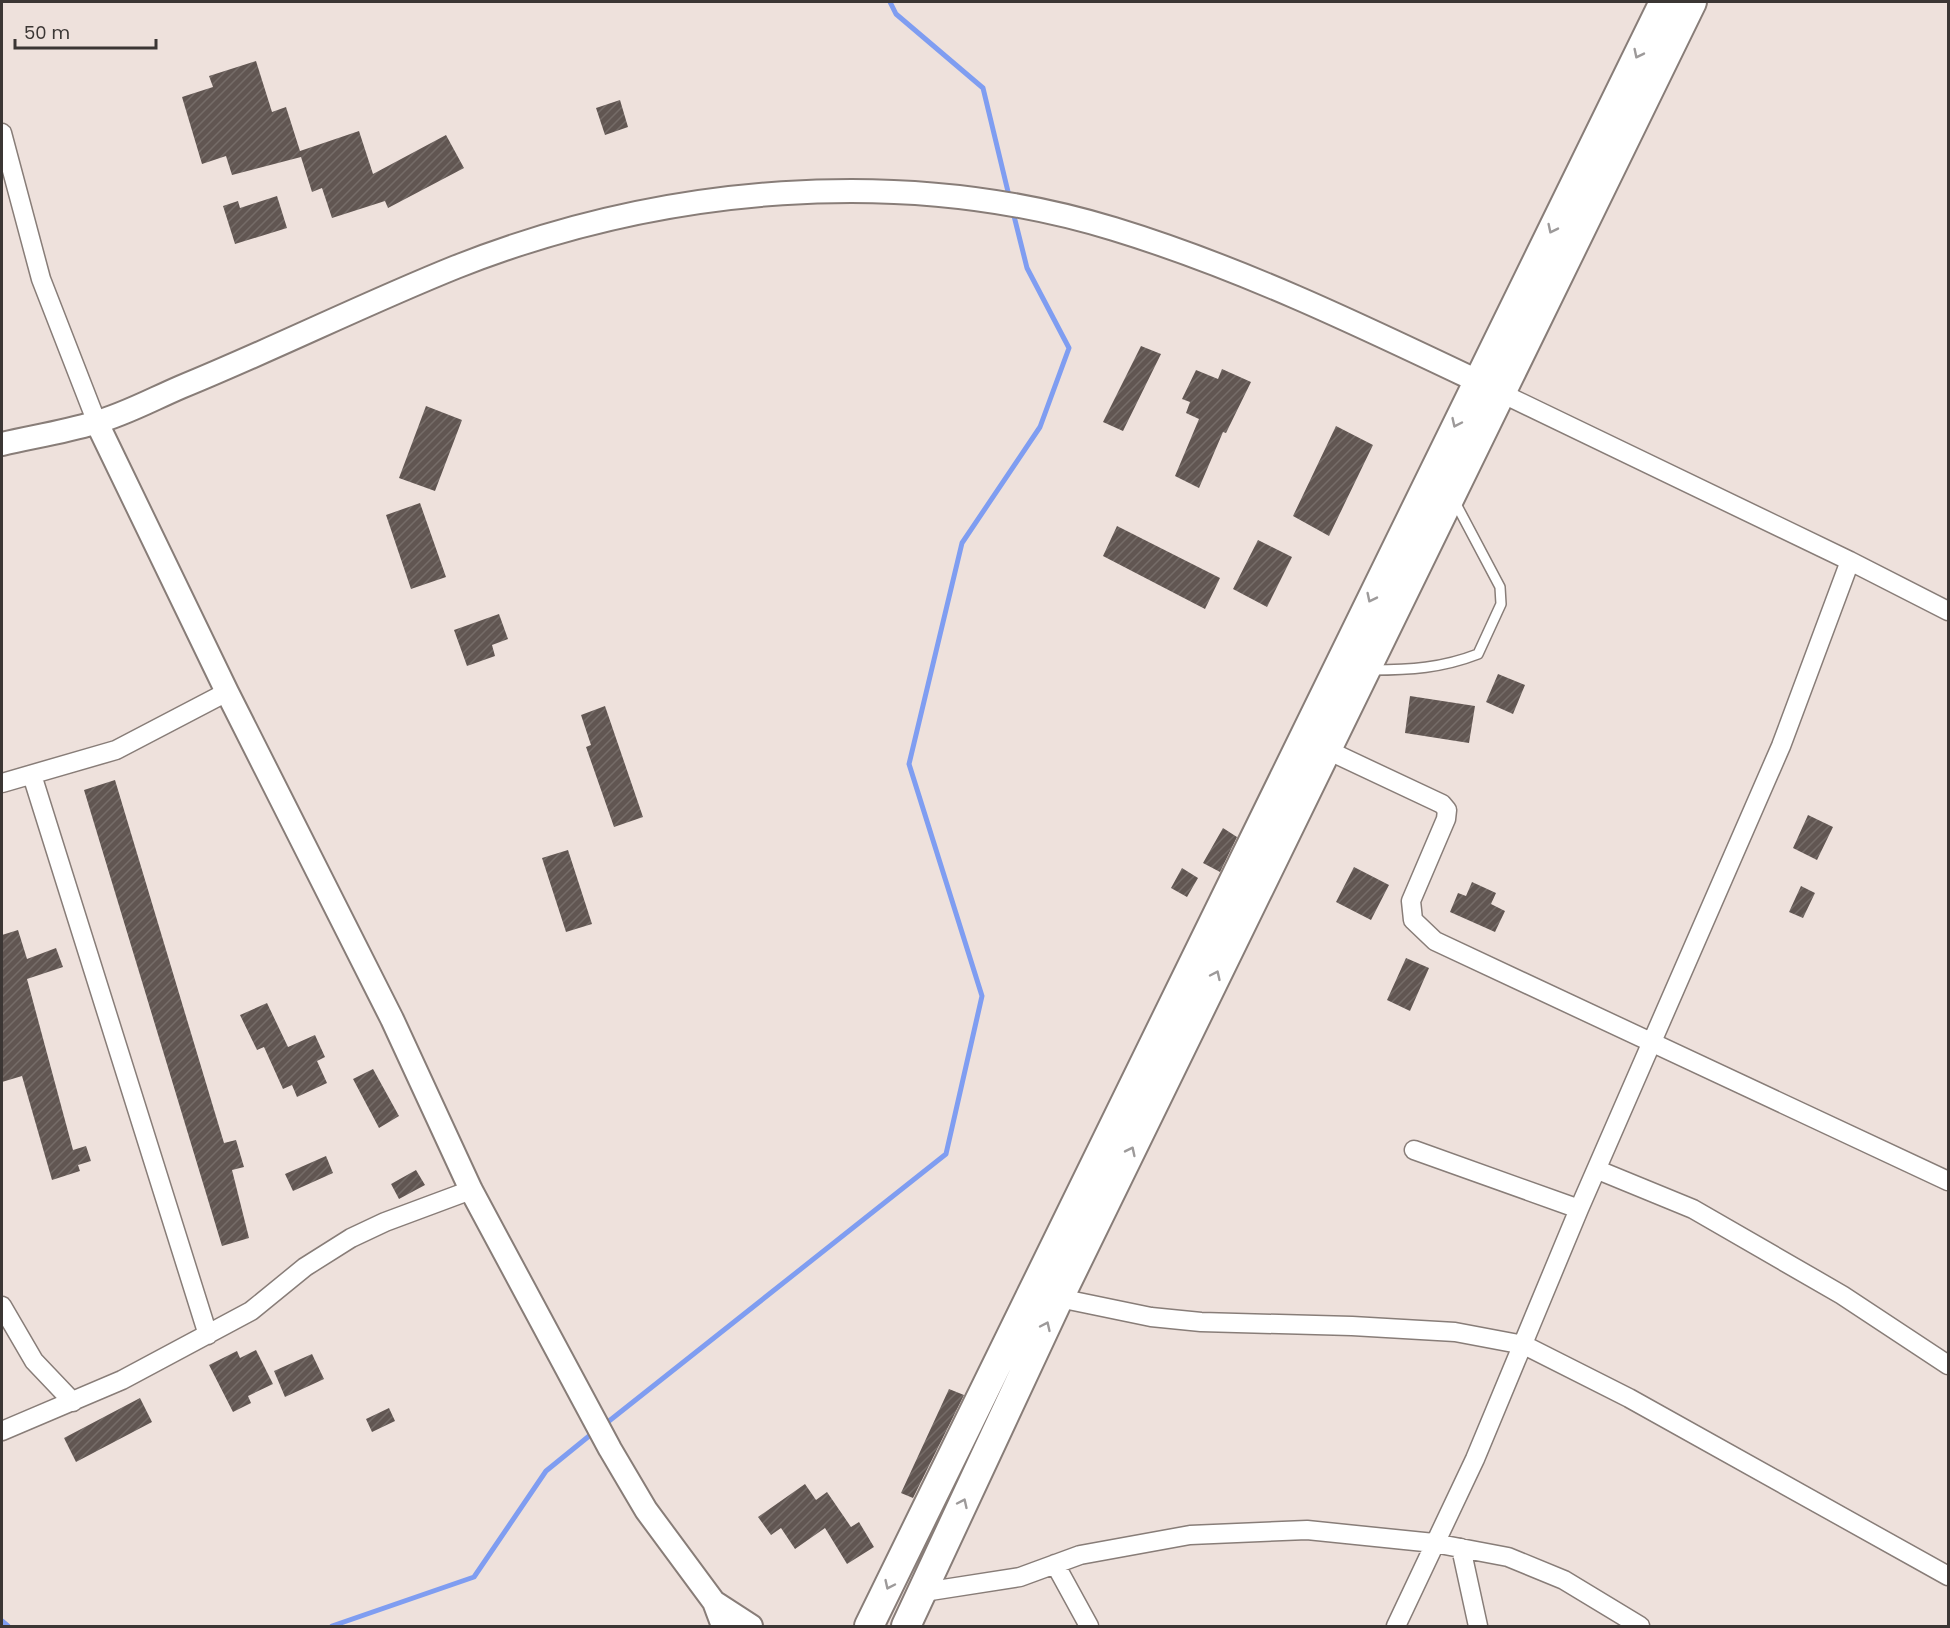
<svg xmlns="http://www.w3.org/2000/svg" width="1950" height="1628" viewBox="0 0 1950 1628" font-family="Poppins,sans-serif">
<style>
.lines{fill:none;stroke-linecap:round;stroke-linejoin:round}
.stream{stroke:#7f9df1;stroke-width:5}
.building{fill:url(#building-hatch)}
.service-casing{stroke:#887d78;stroke-width:12}
.minor-casing{stroke:#887d78;stroke-width:21}
.tertiary-casing{stroke:#887d78;stroke-width:26}
.primary-casing{stroke:#887d78;stroke-width:32}
.service{stroke:#fff;stroke-width:9}
.minor{stroke:#fff;stroke-width:18}
.tertiary{stroke:#fff;stroke-width:22}
.primary{stroke:#fff;stroke-width:28}
.oneway{stroke:#9d9a9a}
</style>
<defs>
<pattern id="building-hatch" width="6" height="6" patternUnits="userSpaceOnUse" patternTransform="scale(1.5)"><rect width="6" height="6" fill="#615652"/><path d="M-1 1l2-2M0 6l6-6M5 7l2-2" fill="none" stroke="#756c68"/></pattern>
</defs>
<rect width="100%" height="100%" fill="#eee1dc"/>
<g class="lines">
<path class="stream" d="M890,2L896,14L983,88L1010,200
M604,1425L946,1154L982,996L909,764L962,543L1040,427L1069,348L1027,268L1013,212
M2,1621L8,1626
M332,1626L474,1577L546,1471L594,1432"/>
</g>
<path class="building" d="M256,61L272,112L286,107L300,151L359,131L373,174L446,135L464,168L388,208L385,201L332,218L322,188L312,192L301,157L232,175L226,156L202,164L182,97L213,87L209,76Z
M620,100L628,127L605,135L596,108Z
M277,196L287,228L235,244L223,206L238,201L240,208Z
M1141,346L1161,354L1123,431L1103,422Z
M1222,369L1251,382L1226,433L1223,432L1199,488L1175,476L1199,419L1186,413L1190,402L1182,399L1196,370L1218,379Z
M426,406L462,420L435,491L399,478Z
M1336,426L1373,445L1329,536L1293,516Z
M420,503L446,577L411,589L386,515Z
M1117,526L1220,578L1205,609L1103,556Z
M1258,540L1292,557L1267,607L1233,589Z
M499,614L508,639L492,645L495,656L467,666L454,630Z
M1498,674L1525,685L1513,714L1486,702Z
M1410,696L1475,706L1469,743L1405,733Z
M605,706L643,817L614,827L586,747L591,745L581,715Z
M115,780L224,1143L236,1140L244,1167L232,1170L249,1238L222,1246L84,790Z
M1808,815L1833,827L1817,860L1793,848Z
M1223,828L1237,837L1220,872L1203,863Z
M568,850L592,924L566,932L542,858Z
M1354,867L1389,885L1371,920L1336,902Z
M1182,868L1198,878L1187,897L1171,888Z
M1472,882L1496,893L1491,904L1505,911L1495,932L1450,912L1458,893L1466,896Z
M1801,886L1815,893L1803,918L1789,912Z
M18,930L27,959L56,948L63,967L27,979L73,1150L86,1146L91,1161L78,1165L80,1171L52,1180L22,1076L2,1082V935Z
M1406,958L1429,968L1410,1011L1387,1000Z
M267,1003L288,1047L315,1035L325,1057L317,1061L327,1083L297,1097L292,1085L283,1089L264,1047L257,1050L240,1015Z
M373,1069L399,1116L379,1128L353,1079Z
M326,1156L333,1173L293,1191L285,1174Z
M416,1170L425,1185L399,1199L391,1184Z
M256,1350L273,1384L248,1396L251,1403L233,1412L209,1365L237,1351L240,1358Z
M312,1354L324,1379L285,1397L274,1371Z
M949,1389L964,1395L913,1498L901,1493Z
M140,1398L152,1422L76,1462L64,1438Z
M389,1408L395,1421L372,1432L366,1419Z
M805,1484L816,1500L827,1492L851,1527L859,1522L874,1547L847,1564L825,1528L795,1549L781,1528L771,1535L758,1517Z"/>
<g class="lines">
<g class="service-casing">
<path id="service" d="M1372,670C1410,670 1442,668 1478,654L1501,604L1500,587L1455,502"/>
</g>
<g class="minor-casing">
<path id="minor" d="M2,133L41,279L97,423
M1501,393L1850,561L1948,611
M1325,749L1442,804L1447,810L1446,819L1411,901L1413,920L1435,941L1948,1181
M32,775L208,1335
M2,783L116,750L227,692
M1414,1150L1579,1209
M1598,1170L1693,1209L1842,1295L1948,1365
M1059,1298L1151,1317L1201,1322L1352,1326L1455,1332L1524,1345L1629,1398L1948,1576
M2,1306L34,1361L73,1402
M2,1431L122,1380L251,1311L305,1267L351,1238L385,1222L471,1190
M1461,1548L1478,1626
M1055,1564L1089,1626
M924,1592L1020,1577L1080,1555L1190,1535L1307,1530L1434,1543L1508,1557L1564,1580L1640,1626
M1396,1626L1475,1459L1579,1209L1781,746L1850,561"/>
</g>
<g class="tertiary-casing">
<path id="tertiary" d="M97,423L227,692L392,1019L471,1190L610,1449L646,1510L714,1602L723,1626
M2,444C32,437 64,432 94,423C124,415 153,399 181,387C274,349 364,304 456,267C661,186 901,164 1114,229C1245,269 1368,329 1492,388
M714,1602L751,1626"/>
</g>
<g class="primary-casing">
<path id="primary" d="M869,1626L1664,2
M906,1626L1059,1298L1692,2"/>
</g>
<use href="#service" class="service"/>
<use href="#minor" class="minor"/>
<use href="#tertiary" class="tertiary"/>
<use href="#primary" class="primary"/>
</g>
<defs><path id="oneway-chevron" d="M-2-3.5L2.5 0L-2 3.5" fill="none" stroke-width="1.6" stroke-linecap="round" stroke-linejoin="round" transform="scale(1.5)"/></defs>
<g class="oneway">
<use href="#oneway-chevron" transform="translate(1638 54) rotate(116)"/>
<use href="#oneway-chevron" transform="translate(1552 229) rotate(116)"/>
<use href="#oneway-chevron" transform="translate(1456 423) rotate(115)"/>
<use href="#oneway-chevron" transform="translate(1371 598) rotate(116)"/>
<use href="#oneway-chevron" transform="translate(1216 975) rotate(-65)"/>
<use href="#oneway-chevron" transform="translate(1131 1151) rotate(-64)"/>
<use href="#oneway-chevron" transform="translate(1046 1326) rotate(-65)"/>
<use href="#oneway-chevron" transform="translate(963 1503) rotate(-65)"/>
<use href="#oneway-chevron" transform="translate(889 1585) rotate(115)"/>
</g>
<rect width="1950" height="1628" fill="none" stroke="#3b3634" stroke-width="6"/>
<path d="M15 39v9h141v-9" fill="none" stroke="#3b3634" stroke-width="3"/>
<text x="24" y="39" font-size="18" fill="#3b3634" stroke="#eee1dc" stroke-width="4.5" paint-order="stroke">50 m</text>
</svg>
